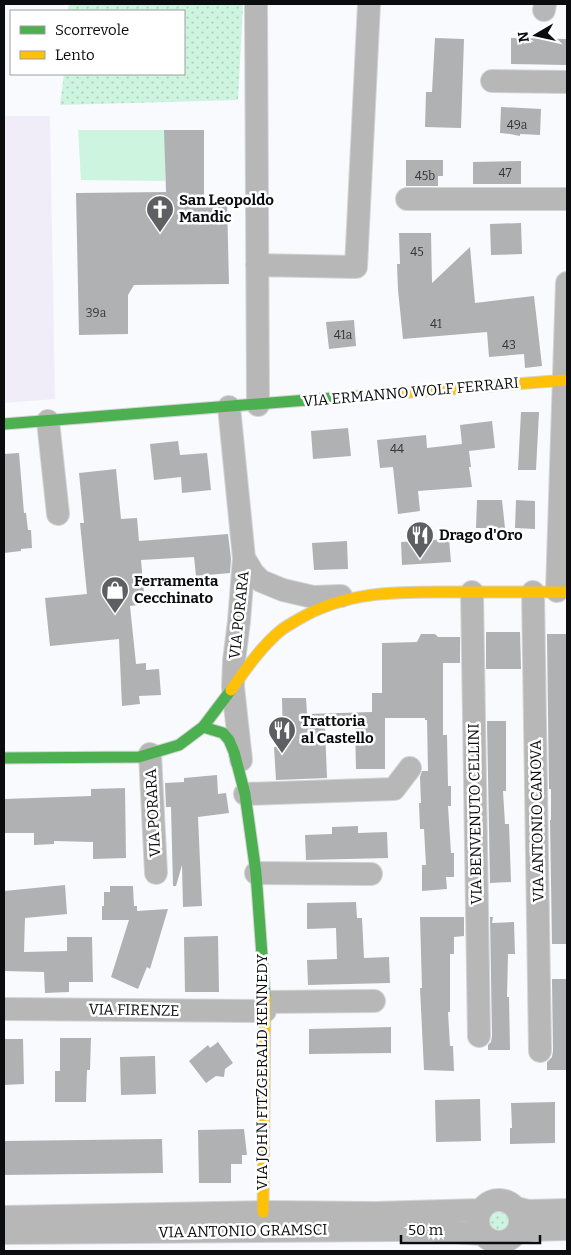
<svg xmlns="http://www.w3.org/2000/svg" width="571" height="1255" viewBox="0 0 571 1255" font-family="Bitter,serif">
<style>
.education{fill:#f1edf8}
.grass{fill:url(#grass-dots)}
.garden{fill:#cdf4df}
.building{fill:#b0b1b3}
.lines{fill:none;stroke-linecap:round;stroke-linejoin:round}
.street-casing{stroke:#d4d4d6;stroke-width:24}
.fast-casing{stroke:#d4d4d6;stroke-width:13}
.slow-casing{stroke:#d4d4d6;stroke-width:13}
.street{stroke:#b8b7b7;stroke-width:22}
.fast{stroke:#4caf50;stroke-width:11}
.slow{stroke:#ffc107;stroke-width:11}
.labels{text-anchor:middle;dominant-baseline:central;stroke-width:5;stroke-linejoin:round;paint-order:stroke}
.number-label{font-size:12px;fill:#343538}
.poi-label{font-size:15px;font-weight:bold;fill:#0b0c0f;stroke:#fff;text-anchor:start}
.street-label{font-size:15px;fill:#0b0c0f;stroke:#fff}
</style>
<defs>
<pattern id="grass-dots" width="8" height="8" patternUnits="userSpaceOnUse" patternTransform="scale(1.25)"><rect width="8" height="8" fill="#cdf4df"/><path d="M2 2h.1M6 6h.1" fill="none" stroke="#afd0be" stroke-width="1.8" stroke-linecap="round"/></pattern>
</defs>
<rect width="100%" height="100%" fill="#f9fafd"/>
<path class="education" d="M4,116H50L55,399L4,403Z"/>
<path class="grass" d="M69,4H243L238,100L60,105L64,74H184V11H68Z
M486 1221a11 11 0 1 1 22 0a11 11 0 1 1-22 0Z"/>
<path class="garden" d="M78,130H166L165,181L81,180Z"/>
<path class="building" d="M435,38L464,39L461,128L425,127L426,92H432Z
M511,38L567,39V65L511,64Z
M501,107L541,109L540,135L520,134V136L510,134L500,133Z
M164,130H204V202L227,201L229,284L134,285L128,295V334L79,335L76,193L166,192Z
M406,160H443V176H438V186H406Z
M521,161V184H473V162Z
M521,223L522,254L491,255L490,224Z
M399,233H431L432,283L470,247L475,303L534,296L542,366L525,368L524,354L489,357L487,332L403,339L398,290L397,264H400Z
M354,320L356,346L329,349L326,322Z
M521,412H539L536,470H518Z
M492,421L495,448L469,451L471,467H469L472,487L418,491L420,511L398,514L393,467L380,468L377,440L426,435L427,448L462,444L460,425Z
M348,428L351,456L313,459L311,431Z
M178,441L180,455L207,453L211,490L182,493L181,477L154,480L150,444Z
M19,453L24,513H26L28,530H31L32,548L21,549V551L4,553V454Z
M116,469L121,519L137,518L139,541L228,534L231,559L230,573L196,576L194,557L141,560L145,604L130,606L136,664L146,663V670L159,669L161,695L139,696L140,704L122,706L119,639L50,646L45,598L87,594L80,523H84L79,473Z
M477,500H502L505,528H476Z
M516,500L535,501V529L515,528Z
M449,539L451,562L402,565L401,542Z
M347,541L348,569L314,570L312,543Z
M486,632H520L521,669H486Z
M421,634H435L438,637H460V663H443V735H447L448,786H451V806H448L451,853H454V877H446L447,889L422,891V865H426L424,829H420L419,803H421L420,777L422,771H428L427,720H425V718H385V769H356L355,727H325L327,778L276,780L274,747H283L282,698H306L307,714L372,712V693H382V643L417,642Z
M547,634H567V944H552L550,820H551V789H549Z
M487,721H506V791H503L505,824H509L511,882L490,883Z
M217,775L218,794L226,793L229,813L198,817L202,906L183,907L182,865L176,886H173L171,807H166L165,783L184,782V778Z
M125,788L126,858L93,859V842L54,841V844L34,845V833H4V799L91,796V789Z
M358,826V833L387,832L388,858L306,860L305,835L332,834V827Z
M65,885L67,914L25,918L24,952L67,951V937H92L93,982H69V992L45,993L44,972L4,971V891Z
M110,886H133L134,906H137V911L168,909L150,969L147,967L138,989L111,977L129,920H102V906H104V892H110Z
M356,902L357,918H362L364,958L389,957L390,983L308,985L307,960L337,959L336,928L307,929V903Z
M420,917H464V936L454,937V954H450V1012H448L450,1046H453L454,1071L424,1070L420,988H422Z
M490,917H493L492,923L514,922L515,954H508L507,997H509L510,1050H488V1045L491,1042L492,1036Z
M218,936L219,992H185L184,937Z
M552,979H567V1070H547V1062L552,1057L553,1051Z
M391,1027V1053L309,1054V1029Z
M60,1038H91L90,1070H87L86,1102H55V1071H60Z
M4,1039H23L24,1084L4,1085Z
M218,1042L233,1063L225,1069L224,1077L216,1076L206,1083L189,1061L208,1045L210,1048Z
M155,1056L156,1094L121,1095L120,1057Z
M480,1099L481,1141L436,1142L435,1100Z
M555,1102V1143L510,1144V1128H512L511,1103Z
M244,1129L247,1155H242V1164H231V1183H199L198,1130Z
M162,1139L163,1173L4,1175V1141Z"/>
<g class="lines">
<g class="street-casing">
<path id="street" d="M256,4L258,405
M544,10L545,4
M492,81L567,82
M407,199H567
M257,265L356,267L369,4
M229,407L244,558L239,621L234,661L233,687L241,760
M48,421L58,514
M244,558L253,573L261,581L283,590L313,597L341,596
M557,591L567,283
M472,592L479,1036
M533,592L540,1051
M150,754L156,873
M245,794L394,789L410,768
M256,873L371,874
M265,1002L374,1001
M4,1009L265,1011
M478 1221a21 21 0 1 1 42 0a21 21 0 1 1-42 0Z
M516,1208L528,1211L567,1210
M4,1217L263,1212L376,1213L481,1210
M517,1232L531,1230L567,1229
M4,1233L401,1230H430L481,1234"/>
</g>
<g class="fast-casing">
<path id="fast" d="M4,424L384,394
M203,727L223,733L229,740L234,752L245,794L256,873L265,997
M4,758L139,757L179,745L203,727L231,690"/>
</g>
<g class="slow-casing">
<path id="slow" d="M384,394L567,380
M231,690C246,669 260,648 280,631C285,627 292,623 299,619C350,589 403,592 461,592C496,592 532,592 567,592
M263,1212L265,997"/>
</g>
<use href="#street" class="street"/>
<use href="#fast" class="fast"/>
<use href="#slow" class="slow"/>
</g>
<defs>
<g id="church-pin" transform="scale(1.4375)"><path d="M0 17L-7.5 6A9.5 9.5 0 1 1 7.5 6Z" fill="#5e5f62" stroke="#fff"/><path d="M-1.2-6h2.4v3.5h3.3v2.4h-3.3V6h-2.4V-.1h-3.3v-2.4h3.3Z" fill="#fff"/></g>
<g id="restaurant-pin" transform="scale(1.4375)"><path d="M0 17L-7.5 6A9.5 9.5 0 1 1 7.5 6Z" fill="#5e5f62" stroke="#fff"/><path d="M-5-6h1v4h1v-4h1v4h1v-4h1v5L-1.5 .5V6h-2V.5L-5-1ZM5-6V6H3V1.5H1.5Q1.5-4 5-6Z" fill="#fff"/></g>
<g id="shop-pin" transform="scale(1.4375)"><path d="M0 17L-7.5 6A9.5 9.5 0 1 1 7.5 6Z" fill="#5e5f62" stroke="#fff"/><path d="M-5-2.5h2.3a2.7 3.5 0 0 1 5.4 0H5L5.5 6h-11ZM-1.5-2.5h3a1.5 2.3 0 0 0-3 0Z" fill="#fff"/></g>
</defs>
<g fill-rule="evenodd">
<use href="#church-pin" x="160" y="209"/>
<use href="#restaurant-pin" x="420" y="535"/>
<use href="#shop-pin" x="115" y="590"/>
<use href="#restaurant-pin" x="282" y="730"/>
</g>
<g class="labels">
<g class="number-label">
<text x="517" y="125">49a</text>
<text x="505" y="173">47</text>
<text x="425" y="176">45b</text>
<text x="417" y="252">45</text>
<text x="96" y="313">39a</text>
<text x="436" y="324">41</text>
<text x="343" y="335">41a</text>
<text x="509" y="345">43</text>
<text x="397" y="449">44</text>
</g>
<g class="poi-label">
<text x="179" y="200">San Leopoldo<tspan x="179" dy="17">Mandic</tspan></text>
<text x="439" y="535">Drago d'Oro</text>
<text x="134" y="581">Ferramenta<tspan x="134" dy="17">Cecchinato</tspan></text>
<text x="301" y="721">Trattoria<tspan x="301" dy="17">al Castello</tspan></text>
</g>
<g class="street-label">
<text transform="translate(411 392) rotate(-5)">VIA ERMANNO WOLF FERRARI</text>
<text transform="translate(239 615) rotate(-84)">VIA PORARA</text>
<text transform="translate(153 813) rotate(-93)">VIA PORARA</text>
<text transform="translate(475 814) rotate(-91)">VIA BENVENUTO CELLINI</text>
<text transform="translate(537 821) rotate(-91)">VIA ANTONIO CANOVA</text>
<text transform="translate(134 1010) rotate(1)">VIA FIRENZE</text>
<text transform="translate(262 1072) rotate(-90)">VIA JOHN FITZGERALD KENNEDY</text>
<text transform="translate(243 1231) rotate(-1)">VIA ANTONIO GRAMSCI</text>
</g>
</g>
<rect width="571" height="1255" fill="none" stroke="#0b0c0f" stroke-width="10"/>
<rect x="10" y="10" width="175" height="65" fill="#ffffff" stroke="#9d9e9f"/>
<rect x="20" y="26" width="25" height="8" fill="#4caf50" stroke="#9d9e9f"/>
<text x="55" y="35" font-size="15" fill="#0b0c0f">Scorrevole</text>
<rect x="20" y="51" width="25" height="8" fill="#ffc107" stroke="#9d9e9f"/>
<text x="55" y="60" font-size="15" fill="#0b0c0f">Lento</text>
<g transform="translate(536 35) rotate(261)" stroke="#ffffff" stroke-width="4" paint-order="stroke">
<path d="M0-4L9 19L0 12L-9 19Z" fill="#0b0c0f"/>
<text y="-8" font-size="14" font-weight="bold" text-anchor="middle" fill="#0b0c0f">N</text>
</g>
<path d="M401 1235v8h139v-8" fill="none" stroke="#0b0c0f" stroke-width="2.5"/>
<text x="408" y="1235" font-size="15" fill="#0b0c0f" stroke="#ffffff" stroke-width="4" paint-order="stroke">50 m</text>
</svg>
